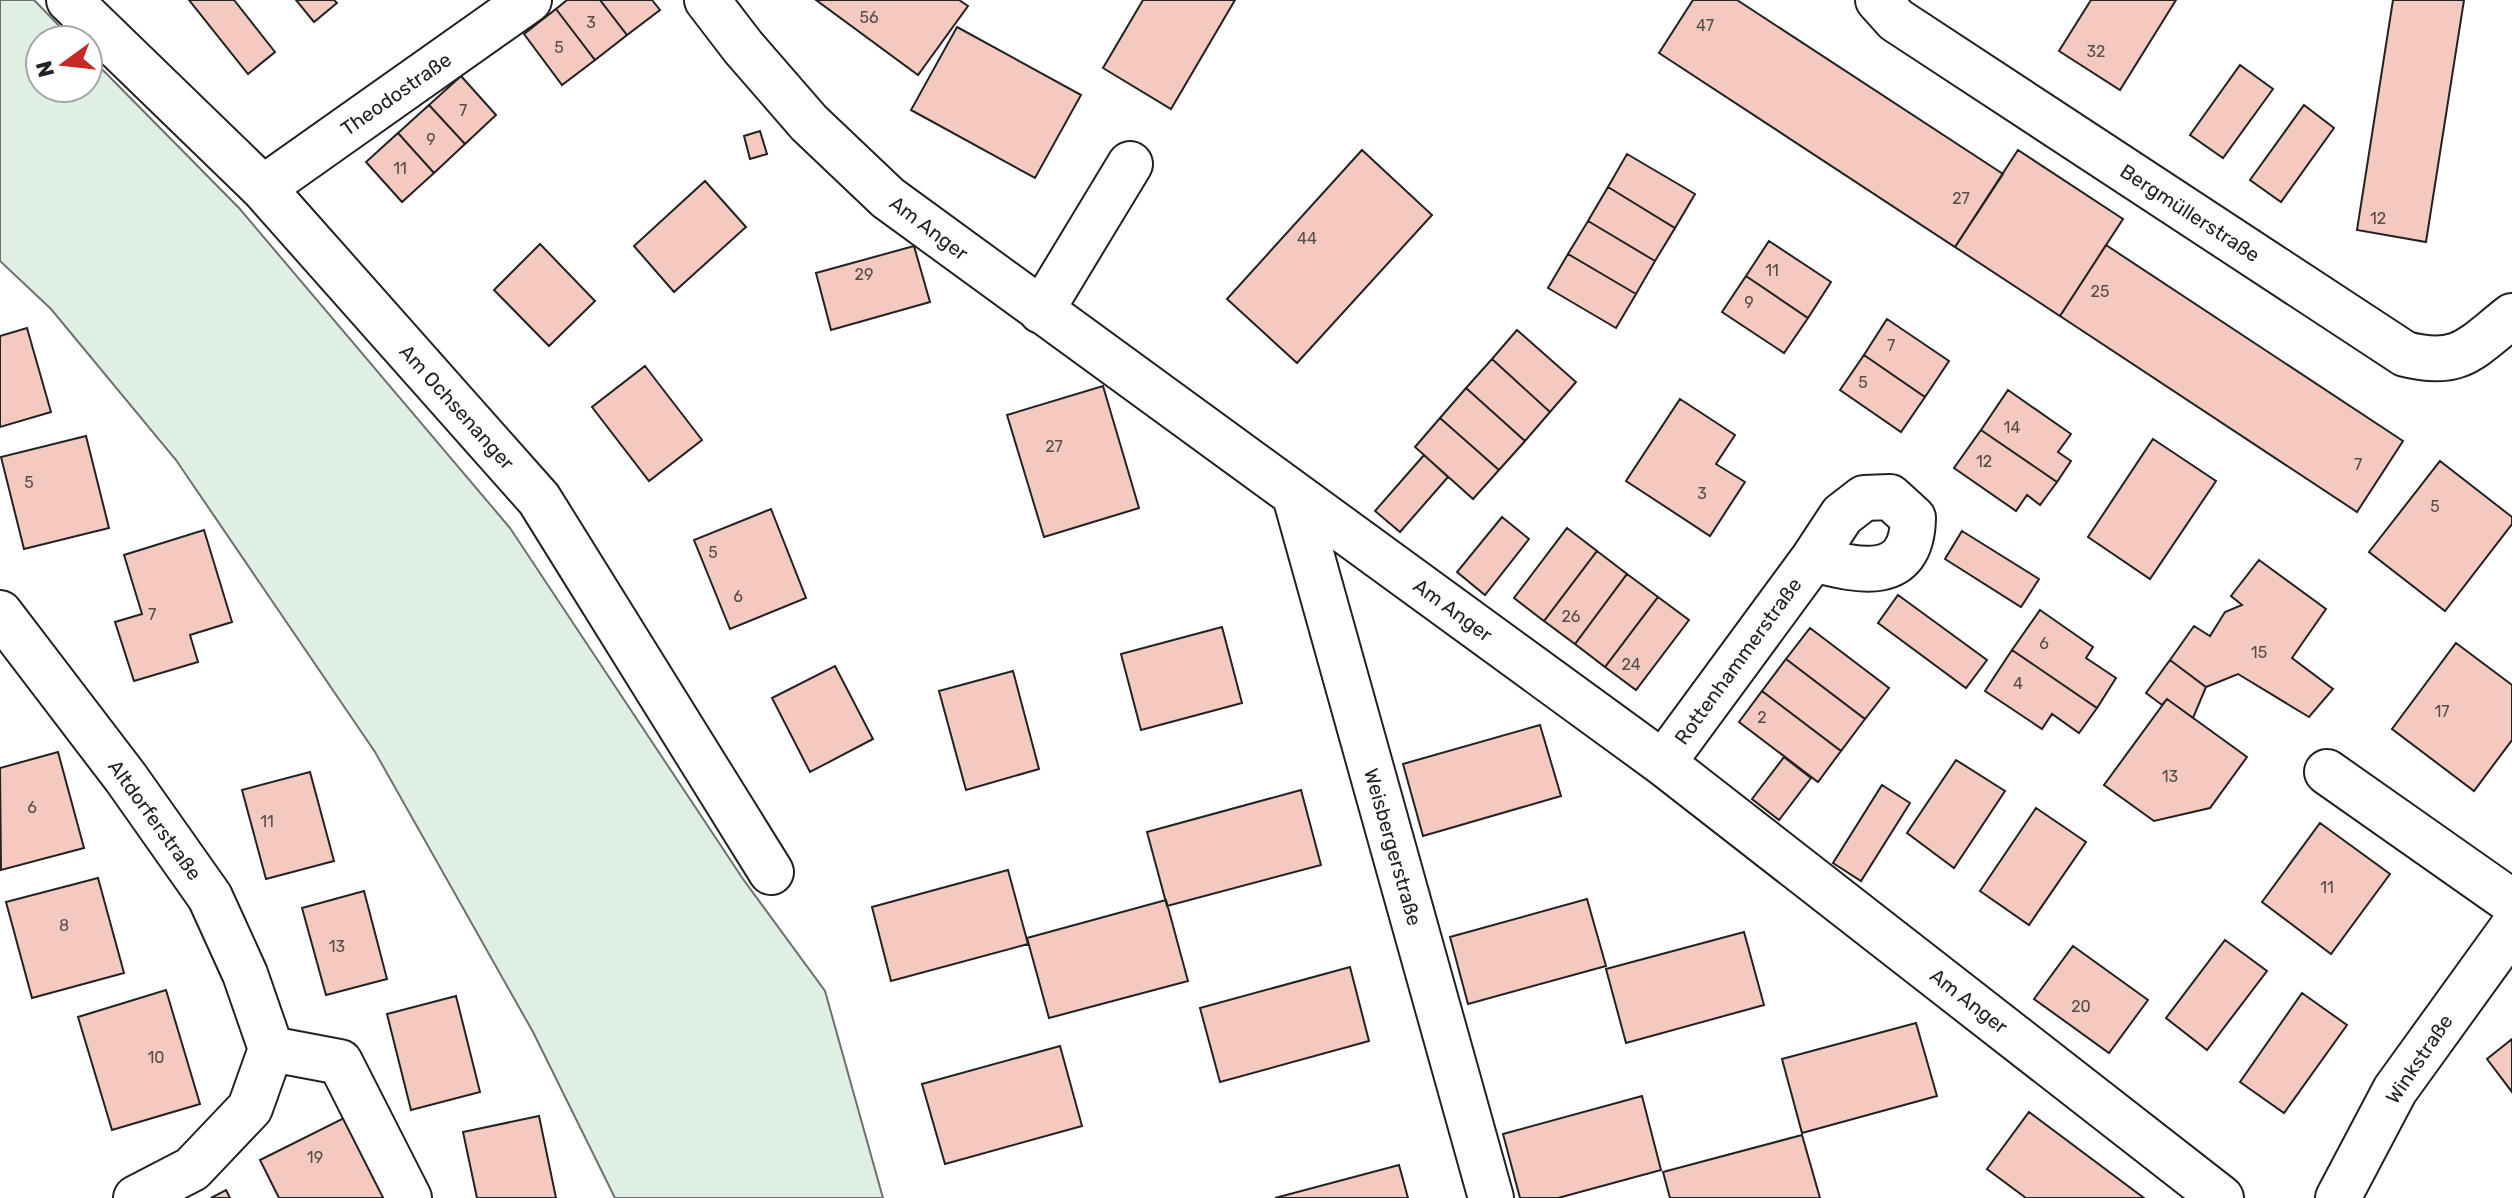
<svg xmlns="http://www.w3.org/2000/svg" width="2512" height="1198" viewBox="0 0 2512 1198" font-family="Rubik,sans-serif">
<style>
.green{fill:#e0efe3;stroke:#6f6f6f;stroke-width:2}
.building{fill:#f3c9c0;stroke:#222;stroke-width:2}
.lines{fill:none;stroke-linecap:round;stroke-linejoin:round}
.minor-casing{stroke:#222;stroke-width:48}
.minor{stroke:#fff;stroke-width:44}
.labels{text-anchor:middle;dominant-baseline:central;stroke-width:6;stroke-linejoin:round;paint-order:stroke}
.number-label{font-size:16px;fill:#564c4a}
.street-label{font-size:20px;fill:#222;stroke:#fff}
</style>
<rect width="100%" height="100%" fill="#fff"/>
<path class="green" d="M0,0H34L73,40H40V88H88V55L239,208L510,528L743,879L825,991L883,1198H615L533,1032L375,752L176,460L51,309L0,261Z"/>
<path class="building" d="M189,0H234L275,52L248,74Z
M296,0H334L337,3L314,22Z
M567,0H600L627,35L595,60L556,9Z
M600,0H652L660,10L627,35Z
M816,0H959L968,6L918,75Z
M1143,0H1235L1171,109L1103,68Z
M1693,0H1737L2003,174L1955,247L1659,53Z
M2091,0H2176L2120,90L2059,51Z
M2393,0H2464L2426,242L2357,230Z
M556,9L595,60L562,85L524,34Z
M957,27L1081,95L1035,178L911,110Z
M2240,65L2273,89L2223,158L2190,135Z
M461,76L496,115L465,144L429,105Z
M429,105L465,144L434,173L398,133Z
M2304,105L2334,128L2281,202L2250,180Z
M760,131L767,154L750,159L744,136Z
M398,133L434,173L402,202L366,162Z
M1362,150L1432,215L1297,363L1227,299Z
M2018,150L2123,219L2060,316L1955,247Z
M1627,154L1695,194L1675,228L1608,187Z
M705,181L746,227L674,292L634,246Z
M1608,187L1675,228L1655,261L1588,221Z
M1588,221L1655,261L1636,294L1568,254Z
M1769,241L1831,282L1808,318L1746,276Z
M540,244L595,301L549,346L494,290Z
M2106,245L2403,441L2357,512L2060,316Z
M914,246L930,302L831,330L816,273Z
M1568,254L1636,294L1616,328L1548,288Z
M1746,276L1808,318L1784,353L1722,312Z
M1887,319L1949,361L1925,397L1864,355Z
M27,328L51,412L0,427V336Z
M1517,330L1576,382L1550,412L1492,359Z
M1864,355L1925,397L1901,432L1840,390Z
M1492,359L1550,412L1525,441L1466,388Z
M645,366L702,440L649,481L592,407Z
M1103,386L1139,508L1044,537L1007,415Z
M1466,388L1525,441L1499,470L1440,418Z
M2008,390L2071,434L2058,452L2071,461L2057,482L1981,430Z
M1680,399L1735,435L1716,464L1745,482L1710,536L1626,481Z
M1440,418L1499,470L1473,499L1415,447Z
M1981,430L2057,482L2040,505L2027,495L2016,511L1954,468Z
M86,436L109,528L24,549L1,457Z
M2153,439L2216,481L2150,579L2088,537Z
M1424,455L1448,477L1400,532L1375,511Z
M2440,461L2512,517V524L2445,611L2369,552Z
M771,509L806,598L730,629L694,540Z
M1502,517L1529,539L1485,595L1457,572Z
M1567,528L1597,551L1544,621L1514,598Z
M204,530L232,622L190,635L198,662L134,681L115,622L142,614L124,555Z
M1962,531L2039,579L2021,607L1945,559Z
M1597,551L1627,574L1575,644L1544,621Z
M2259,560L2326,609L2292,658L2333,689L2309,717L2238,674L2206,687L2170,660L2194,626L2210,636L2225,612L2242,605L2231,596Z
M1627,574L1658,597L1605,667L1575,644Z
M1898,595L1987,660L1966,688L1878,623Z
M1658,597L1689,620L1636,690L1605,667Z
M2040,610L2093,647L2086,658L2116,678L2097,708L2012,650Z
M1222,627L1242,703L1141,730L1121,654Z
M1810,628L1889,688L1865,719L1786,659Z
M2456,643L2512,685V740L2474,791L2392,729Z
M2012,650L2097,708L2079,733L2052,714L2042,729L1985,691Z
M1786,659L1865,719L1841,751L1762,691Z
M2170,660L2206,687L2193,718L2167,699L2162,705L2146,693Z
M835,666L873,739L810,772L772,698Z
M1013,671L1039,769L966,790L939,691Z
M1762,691L1841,751L1818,782L1739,722Z
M2167,699L2247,757L2210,808L2154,821L2104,785Z
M1540,725L1561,796L1423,836L1403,764Z
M58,752L84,848L1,870L0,768Z
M1784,757L1811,778L1779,820L1752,799Z
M1956,760L2005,791L1954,868L1907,833Z
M310,772L334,861L266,879L242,790Z
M1882,785L1910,803L1861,881L1833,863Z
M1301,790L1321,865L1167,906L1147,832Z
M2036,808L2086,842L2029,925L1980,891Z
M2320,823L2390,874L2331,954L2262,902Z
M1008,870L1028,944L891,981L872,907Z
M98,878L124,973L32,998L6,902Z
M364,891L387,979L326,995L302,908Z
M1587,899L1606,966L1468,1004L1450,937Z
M1166,900L1188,981L1049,1018L1027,938Z
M1744,932L1764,1005L1626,1043L1606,969Z
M2225,940L2267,971L2207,1050L2166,1018Z
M2073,946L2148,1000L2109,1053L2034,999Z
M1350,967L1369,1041L1220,1082L1200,1008Z
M166,990L200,1104L112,1130L78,1017Z
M2302,993L2347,1025L2284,1113L2240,1082Z
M456,996L480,1092L411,1110L387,1014Z
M1916,1023L1937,1096L1802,1133L1782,1059Z
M2512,1039V1092L2487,1059Z
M1060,1046L1082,1126L945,1164L922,1084Z
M1642,1096L1661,1170L1558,1198H1520L1503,1134Z
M2029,1112L2144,1198H2026L1987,1169Z
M350,1115L391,1198H279L260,1160Z
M539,1116L556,1198H477L463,1132Z
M1802,1135L1820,1198H1670L1663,1172Z
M1399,1165L1408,1198H1275Z
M226,1190L230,1198H211Z"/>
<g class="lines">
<g class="minor-casing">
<path id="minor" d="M69,0L263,188L539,499L771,872
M707,0L743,47L809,123L888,198L1663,763L2221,1198
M1878,0L1896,20L2405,354C2460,368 2471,348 2512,316
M263,188L529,0
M1041,311L1130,164
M1295,496L1491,1198
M0,613L126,778L210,897L245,974L271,1049L250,1108L192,1169L136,1198
M1663,763L1813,559L1842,515L1864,498L1890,497L1913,518C1912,584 1859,571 1813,559
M2327,772L2512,902
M271,1049L340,1062L409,1198
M2338,1198L2395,1090L2512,928"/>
</g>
<use href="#minor" class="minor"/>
</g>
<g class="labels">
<g class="number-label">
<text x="869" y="17">56</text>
<text x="591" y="22">3</text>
<text x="1705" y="25">47</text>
<text x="559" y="47">5</text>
<text x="2096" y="51">32</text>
<text x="463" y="110">7</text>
<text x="431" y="139">9</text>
<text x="400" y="168">11</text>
<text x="1961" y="198">27</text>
<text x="2378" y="218">12</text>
<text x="1307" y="238">44</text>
<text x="1772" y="270">11</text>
<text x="864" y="274">29</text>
<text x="2100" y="291">25</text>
<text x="1749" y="302">9</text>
<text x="1891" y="345">7</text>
<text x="1863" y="382">5</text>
<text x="2012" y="427">14</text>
<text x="1054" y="446">27</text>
<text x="1984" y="461">12</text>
<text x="2358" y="464">7</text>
<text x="29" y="482">5</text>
<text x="1702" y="493">3</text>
<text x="2435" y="506">5</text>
<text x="713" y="552">5</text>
<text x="738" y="596">6</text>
<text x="152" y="614">7</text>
<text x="1571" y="616">26</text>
<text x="2044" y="643">6</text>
<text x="2259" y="652">15</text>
<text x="1631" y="664">24</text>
<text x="2018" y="683">4</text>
<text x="2442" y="711">17</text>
<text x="1762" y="717">2</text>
<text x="2170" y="776">13</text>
<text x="32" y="807">6</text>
<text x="267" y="821">11</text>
<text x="2327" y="887">11</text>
<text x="64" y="925">8</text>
<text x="337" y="946">13</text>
<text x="2081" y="1006">20</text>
<text x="156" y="1057">10</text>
<text x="315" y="1157">19</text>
</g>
<g class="street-label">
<text transform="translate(396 94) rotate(-35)">Theodostraße</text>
<text transform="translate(2190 213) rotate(33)">Bergmüllerstraße</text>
<text transform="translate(929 228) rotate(37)">Am Anger</text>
<text transform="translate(457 407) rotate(48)">Am Ochsenanger</text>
<text transform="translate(1453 610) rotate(36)">Am Anger</text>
<text transform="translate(1738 661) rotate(-54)">Rottenhammerstraße</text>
<text transform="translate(155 820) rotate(54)">Altdorferstraße</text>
<text transform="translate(1393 847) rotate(74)">Weisbergerstraße</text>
<text transform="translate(1969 1001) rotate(38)">Am Anger</text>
<text transform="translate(2419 1059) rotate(-56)">Winkstraße</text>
</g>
</g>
<g transform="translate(64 64) rotate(255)"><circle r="38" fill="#ffffff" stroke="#a7a7a7" stroke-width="2"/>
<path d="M0-6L14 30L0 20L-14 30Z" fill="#c62828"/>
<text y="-12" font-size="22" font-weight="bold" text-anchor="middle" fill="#222222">N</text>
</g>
</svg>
